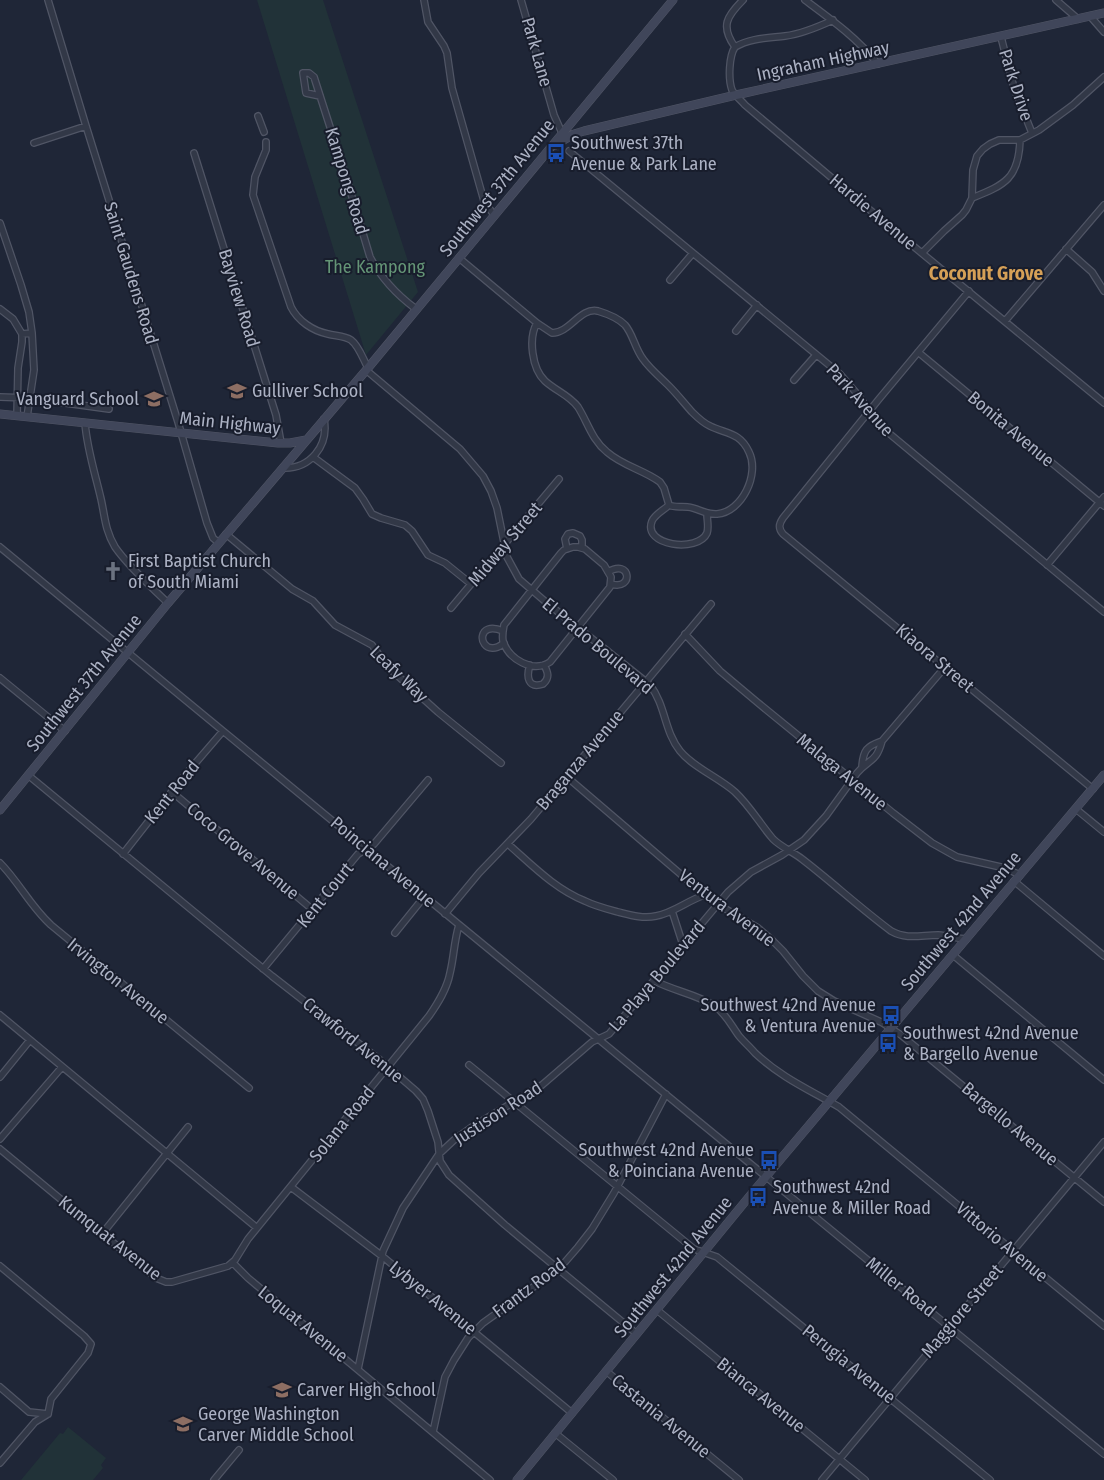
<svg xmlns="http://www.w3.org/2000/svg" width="1104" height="1480" viewBox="0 0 1104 1480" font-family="'Fira Sans Condensed',sans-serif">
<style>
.green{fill:#213238}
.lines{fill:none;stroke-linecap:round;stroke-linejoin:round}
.street-casing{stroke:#505565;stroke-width:8}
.secondary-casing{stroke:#505565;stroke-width:9}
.street{stroke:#323847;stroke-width:5.5}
.secondary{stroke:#40465a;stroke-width:8}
.labels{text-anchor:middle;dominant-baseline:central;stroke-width:4;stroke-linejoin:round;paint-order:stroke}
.street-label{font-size:18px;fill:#acb2c4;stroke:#181d2c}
.poi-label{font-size:18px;fill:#acb2c4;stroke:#181d2c;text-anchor:start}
.park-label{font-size:18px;fill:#649576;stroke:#181d2c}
.neighbourhood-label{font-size:19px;font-weight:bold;fill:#d5a057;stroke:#181d2c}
</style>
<rect width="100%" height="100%" fill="#1f2637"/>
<path class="green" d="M257,0H323L418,292L366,355Z
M68,1427L106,1458L101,1465L103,1468L93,1480H21L60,1433L63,1434Z"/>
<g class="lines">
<g class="street-casing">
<path id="street" d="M48,0L86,126L178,422L207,523L213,538L219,543
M424,0L428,22L444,46L447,53L452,88L484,201L494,215
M521,0L554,115L562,133
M805,0C832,20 857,38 878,64
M1056,0L1078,19
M1090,16L1104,32
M1001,37L1014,88L1032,133
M735,47C729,56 728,79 732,90C735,96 741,100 745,105L901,236L1104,403
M735,47C750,38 769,38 785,36C801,34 818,27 833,20
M735,47C720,26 727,16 743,0
M320,96L306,93L303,73H309L314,77L347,180L370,257C381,278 397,295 416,309
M258,116L264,132
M266,142V150L255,177L253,195L291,307C298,321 313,331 328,334C336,336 345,336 351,340C359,346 363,359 368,368
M34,143L86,126
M569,151L840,374L859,396L879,425L1104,612
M194,153L276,415L281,443
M972,198C1005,185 1019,178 1020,140
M0,223L21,285L29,312L32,333L34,370L27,417
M1066,249L1092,272L1104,291
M922,253L944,231L962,215L966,210L972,198L973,170L977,156L983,149L990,144L999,140H1020L1039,130L1073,105L1104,77
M459,258L537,323L552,333C570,333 580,307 598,311C608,314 618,318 625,325C633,334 635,349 643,359C650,369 660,377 669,386C677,394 684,403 692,412C697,417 703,423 710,426C726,434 740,432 749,452C760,474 742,512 717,514C706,515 698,508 688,507C681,506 675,508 669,505
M670,280L693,253
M969,291L879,399L783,518C779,524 778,528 783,534L1093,789
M0,309L13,319L22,334L32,333
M1005,321L1104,205
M537,323C528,338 532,369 545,381C556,391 569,395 578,407C588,423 592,440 607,452C623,466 644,470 660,482L664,488L669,505
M736,331L757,305
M918,352L1104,506
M366,370L460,449L483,476L491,491L497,508L507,557L519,579L547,603L650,685C666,706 664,731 680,751C694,768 718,777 735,792C750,806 760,824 773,839C781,847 793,852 802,859C832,882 860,908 891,931C907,940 921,935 938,935C948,936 957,938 966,939
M794,380L816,355
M0,397L29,398L109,409
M17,416L18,368L22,342V334
M85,423C87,449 95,473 101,499C105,517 105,530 115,547C128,566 151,587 168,603
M313,457L355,488L363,499L372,514L381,518L405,525L412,531L428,555L445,563L471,584
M283,468C310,469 329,446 324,419
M669,505C664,510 655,514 652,521C642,546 698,553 707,533C709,527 707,520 707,514
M226,534L292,589L313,601L335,625L372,645L388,667L438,712L501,763
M0,547L223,731L1104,1454
M573,547H578L585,549L604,565L611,577L610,587L550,662C533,673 509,660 503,641C502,636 503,630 504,625L561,553L564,550Z
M567,549L565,539L568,534L573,533L580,536L582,540V548
M1047,565L1104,497
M608,572C631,558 634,591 611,584
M451,608L559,479
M503,631C477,620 478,649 493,648C498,648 501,645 504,643
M685,634L720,671L757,702L893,813L932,843L957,857L1005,868L1020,875
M530,665C526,677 528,689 543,684C550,678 548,672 544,665
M0,678L65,731
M882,741L945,667
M28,775L272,976L380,1060L416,1091L423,1099L428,1111L438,1142L440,1161L449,1175L505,1225L637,1334
M567,777L712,901L758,928L771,939L783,951L803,976L818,991L834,1001L881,1022L901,1035L1104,1202
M172,792L313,910
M1076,809L1104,832
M508,844C532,865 555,889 585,901C595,906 607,909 618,912C630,915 643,919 656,916C674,913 688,900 705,895
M123,854L180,781L223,731
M0,863C19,882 30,906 51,925L249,1088
M1014,881L1104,956
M672,911L683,945
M445,914L479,873L531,819L711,604
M395,933L424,897
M953,955L1104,1080
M263,969L358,854L374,844L428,780
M655,981C674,991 696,994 715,1006C726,1014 731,1025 739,1036C744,1042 750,1047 755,1053C782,1078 808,1089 839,1107L1104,1326
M0,1015L257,1228
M469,1065L694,1249L717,1257L990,1480
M0,1077L30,1040
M0,1139L62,1067
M0,1149L156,1278L166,1282H172L228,1266L235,1260L248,1239L429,1016C438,1003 447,989 450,973C454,957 454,941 459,925
M291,1187L382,1256L572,1413
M102,1234L188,1127
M233,1263L248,1278L490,1480
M0,1266L84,1336L91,1344L88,1353L51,1399L48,1414
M657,1310L865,1480
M358,1369L383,1251L403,1208L439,1154L454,1140L472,1127L542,1085L592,1042L609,1034L728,892L751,872L782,855L804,840L826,816L857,773C870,758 876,763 882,741C867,746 863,750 862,767
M606,1371L739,1480
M0,1387L29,1412L48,1414
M433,1432L445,1377L454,1360L468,1338L483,1323L546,1278L565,1262L578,1247L592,1229L614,1193L666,1094
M555,1433L613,1480
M0,1463L35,1422L48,1414
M214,1480L239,1450
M822,1480L1104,1142"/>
</g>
<g class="secondary-casing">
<path id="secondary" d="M555,145L574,134L584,131L736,95L1104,13
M0,414L278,443H290L306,440
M0,810L168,603L368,368L673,0
M517,1480L753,1192L1104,775"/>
</g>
<use href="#street" class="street"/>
<use href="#secondary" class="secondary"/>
</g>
<defs>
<g id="bus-bare" transform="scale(1.5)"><path d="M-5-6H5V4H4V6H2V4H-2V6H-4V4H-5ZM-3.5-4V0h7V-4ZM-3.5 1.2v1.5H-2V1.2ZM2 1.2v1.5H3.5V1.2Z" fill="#1a4fb4" stroke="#181d2c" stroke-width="2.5" paint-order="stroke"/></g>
<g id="school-bare" transform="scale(1.5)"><path d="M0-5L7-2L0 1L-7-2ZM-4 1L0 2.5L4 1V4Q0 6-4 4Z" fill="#8d6e63" stroke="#181d2c" stroke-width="2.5" paint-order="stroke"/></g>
<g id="church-bare" transform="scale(1.5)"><path d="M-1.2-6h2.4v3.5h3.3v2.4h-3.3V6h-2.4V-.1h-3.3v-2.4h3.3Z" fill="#6b7280" stroke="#181d2c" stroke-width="2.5" paint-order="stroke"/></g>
</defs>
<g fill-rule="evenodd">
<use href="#bus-bare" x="556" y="153"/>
<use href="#school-bare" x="237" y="391"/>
<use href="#school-bare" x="154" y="399"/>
<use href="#church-bare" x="113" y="571"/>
<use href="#bus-bare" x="891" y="1015"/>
<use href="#bus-bare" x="888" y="1043"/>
<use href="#bus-bare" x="769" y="1160"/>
<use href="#bus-bare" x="758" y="1197"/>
<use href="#school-bare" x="282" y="1390"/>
<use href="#school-bare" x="183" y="1424"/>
</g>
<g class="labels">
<g class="street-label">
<text transform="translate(537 52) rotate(74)">Park Lane</text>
<text transform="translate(823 61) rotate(-12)">Ingraham Highway</text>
<text transform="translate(1016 85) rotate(72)">Park Drive</text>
<text transform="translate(347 181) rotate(73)">Kampong Road</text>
<text transform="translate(497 188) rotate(-51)">Southwest 37th Avenue</text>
<text transform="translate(873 212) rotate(40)">Hardie Avenue</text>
<text transform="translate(131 273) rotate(73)">Saint Gaudens Road</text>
<text transform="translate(239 298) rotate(73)">Bayview Road</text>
<text transform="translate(860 400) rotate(48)">Park Avenue</text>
<text transform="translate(230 423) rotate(6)">Main Highway</text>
<text transform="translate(1011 429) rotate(40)">Bonita Avenue</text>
<text transform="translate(505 544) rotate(-50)">Midway Street</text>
<text transform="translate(598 646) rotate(40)">El Prado Boulevard</text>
<text transform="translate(935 658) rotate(40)">Kiaora Street</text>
<text transform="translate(399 674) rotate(44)">Leafy Way</text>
<text transform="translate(84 683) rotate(-51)">Southwest 37th Avenue</text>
<text transform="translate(580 760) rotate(-50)">Braganza Avenue</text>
<text transform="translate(842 772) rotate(39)">Malaga Avenue</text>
<text transform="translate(172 792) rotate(-51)">Kent Road</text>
<text transform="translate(243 851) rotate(40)">Coco Grove Avenue</text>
<text transform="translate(383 862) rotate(40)">Poinciana Avenue</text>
<text transform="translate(325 895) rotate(-51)">Kent Court</text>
<text transform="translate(727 908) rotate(37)">Ventura Avenue</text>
<text transform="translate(961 921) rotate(-50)">Southwest 42nd Avenue</text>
<text transform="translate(657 976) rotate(-50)">La Playa Boulevard</text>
<text transform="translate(118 981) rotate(39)">Irvington Avenue</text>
<text transform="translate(353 1040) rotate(39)">Crawford Avenue</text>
<text transform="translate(498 1113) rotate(-33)">Justison Road</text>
<text transform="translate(342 1124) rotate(-51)">Solana Road</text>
<text transform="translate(1010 1124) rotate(40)">Bargello Avenue</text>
<text transform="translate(110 1238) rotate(38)">Kumquat Avenue</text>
<text transform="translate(1002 1242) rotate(40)">Vittorio Avenue</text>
<text transform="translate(673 1267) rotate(-51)">Southwest 42nd Avenue</text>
<text transform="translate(901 1287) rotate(39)">Miller Road</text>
<text transform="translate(529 1288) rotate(-37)">Frantz Road</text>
<text transform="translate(433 1298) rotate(39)">Lybyer Avenue</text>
<text transform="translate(962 1311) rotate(-50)">Maggiore Street</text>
<text transform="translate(303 1324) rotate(39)">Loquat Avenue</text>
<text transform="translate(849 1364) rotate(39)">Perugia Avenue</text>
<text transform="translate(761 1395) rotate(39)">Bianca Avenue</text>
<text transform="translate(661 1416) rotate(39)">Castania Avenue</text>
</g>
<g class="poi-label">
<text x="571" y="143">Southwest 37th<tspan x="571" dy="21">Avenue &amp; Park Lane</tspan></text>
<text x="252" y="391">Gulliver School</text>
<text x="139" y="399" text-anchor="end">Vanguard School</text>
<text x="128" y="561">First Baptist Church<tspan x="128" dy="21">of South Miami</tspan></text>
<text x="876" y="1005" text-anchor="end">Southwest 42nd Avenue<tspan x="876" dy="21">&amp; Ventura Avenue</tspan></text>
<text x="903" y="1033">Southwest 42nd Avenue<tspan x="903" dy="21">&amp; Bargello Avenue</tspan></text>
<text x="754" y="1150" text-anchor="end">Southwest 42nd Avenue<tspan x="754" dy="21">&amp; Poinciana Avenue</tspan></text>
<text x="773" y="1187">Southwest 42nd<tspan x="773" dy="21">Avenue &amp; Miller Road</tspan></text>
<text x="297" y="1390">Carver High School</text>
<text x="198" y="1414">George Washington<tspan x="198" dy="21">Carver Middle School</tspan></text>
</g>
<g class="park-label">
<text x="375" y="267">The Kampong</text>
</g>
<g class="neighbourhood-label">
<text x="986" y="273">Coconut Grove</text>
</g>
</g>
</svg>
